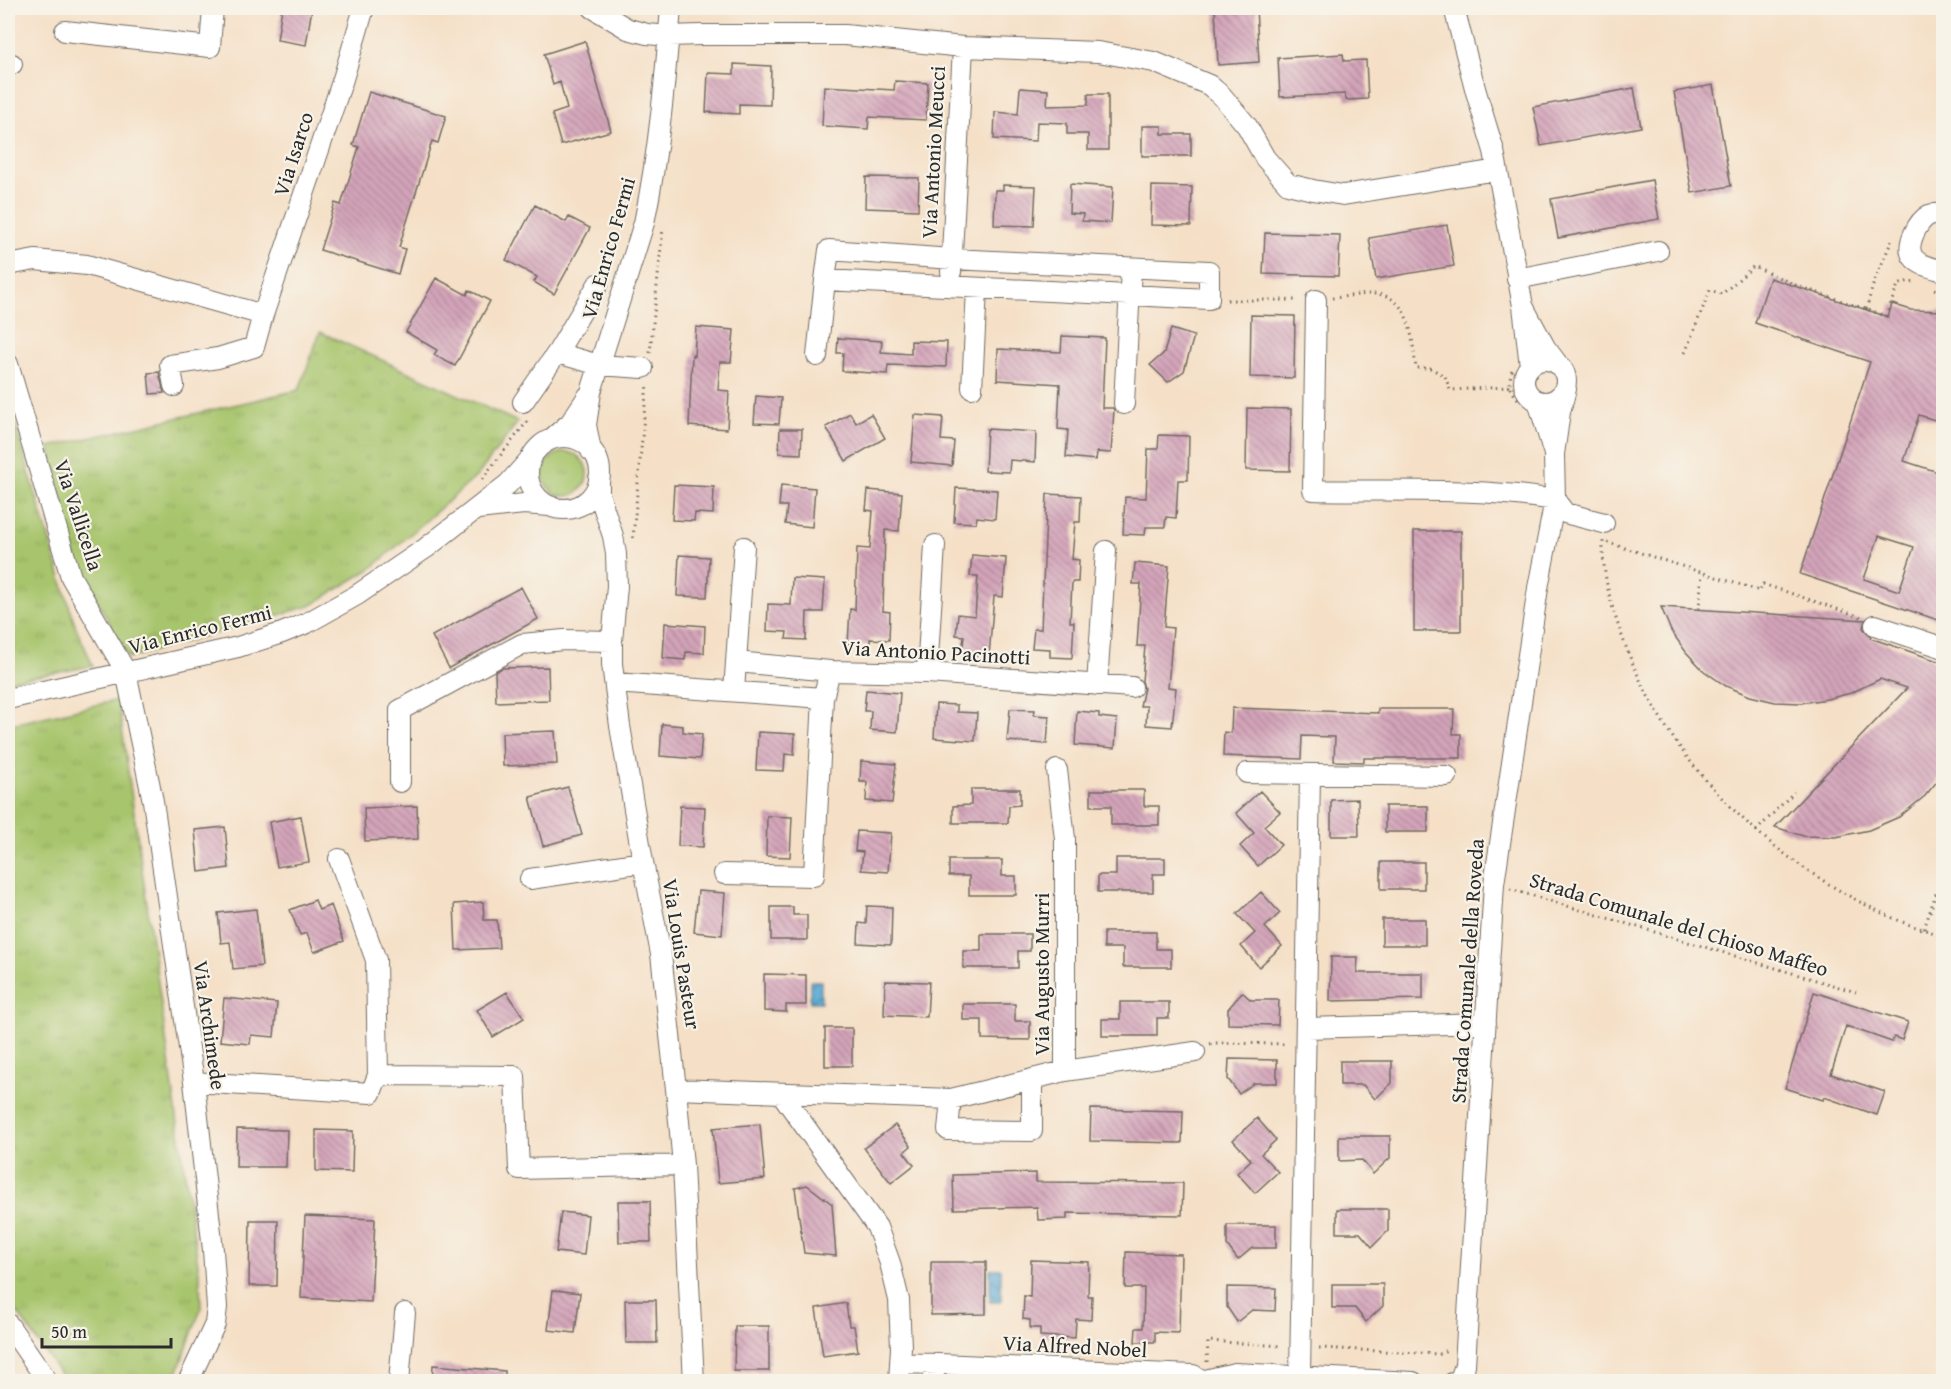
<svg xmlns="http://www.w3.org/2000/svg" width="1951" height="1389" viewBox="0 0 1951 1389" font-family="'Gentium Book Plus',serif">
<style>
.grass{fill:url(#grass-tufts);stroke:#69784c;stroke-width:1.5}
.water{fill:url(#water-waves);stroke:#436a80;stroke-width:1.5}
.building{fill:url(#building-back-hatch);fill-rule:evenodd}
.lines{fill:none;stroke-linecap:round;stroke-linejoin:round}
.minor-casing{stroke:#726a62;stroke-width:22}
.path{stroke:#726a62;stroke-width:3;stroke-dasharray:1.5 4.5;stroke-linecap:butt}
.minor{stroke:#fff;stroke-width:20}
.labels{text-anchor:middle;dominant-baseline:central;stroke-width:4.5;stroke-linejoin:round;paint-order:stroke}
.street-label{font-size:21px;fill:#2b2b2b;stroke:#f7f3e8}
</style>
<defs>
<pattern id="grass-tufts" width="24" height="20" patternUnits="userSpaceOnUse" patternTransform="scale(1.5)"><rect width="24" height="20" fill="#a7c56c"/><path d="M3 7l-1-3M5 7V3M7 7l1-3M15 17l-1-3M17 17v-4M19 17l1-3" fill="none" stroke="#90a95e"/></pattern>
<pattern id="water-waves" width="16" height="10" patternUnits="userSpaceOnUse" patternTransform="scale(1.5)"><rect width="16" height="10" fill="#5baad5"/><path d="M0 5q4-4 8 0t8 0" fill="none" stroke="#4b8bad"/></pattern>
<pattern id="building-back-hatch" width="6" height="6" patternUnits="userSpaceOnUse" patternTransform="scale(1.5)"><rect width="6" height="6" fill="#d4a4ba"/><path d="M-1 5l2 2M0 0l6 6M5-1l2 2" fill="none" stroke="#ac8697"/></pattern>
</defs>
<rect width="100%" height="100%" fill="#f7f3e8"/>
<filter id="ink" filterUnits="userSpaceOnUse"><feTurbulence type="fractalNoise" baseFrequency=".0167" numOctaves="2"/><feDisplacementMap in="SourceGraphic" scale="12" xChannelSelector="R" yChannelSelector="G"/><feConvolveMatrix kernelMatrix="1 2 1 2 8 2 1 2 1" color-interpolation-filters="sRGB"/></filter>
<filter id="wash" filterUnits="userSpaceOnUse"><feTurbulence type="fractalNoise" baseFrequency=".008" numOctaves="4" result="noise"/><feDisplacementMap in="SourceGraphic" scale="24" xChannelSelector="R" yChannelSelector="G"/><feGaussianBlur stdDeviation="1.35" result="paint"/><feColorMatrix in="noise" values="0 0 0 0 0 0 0 0 0 0 0 0 0 0 0 0 0 1.4 0 .05"/><feComposite in="paint" operator="in"/></filter>
<g filter="url(#wash)">
<rect width="100%" height="100%" fill="#f5e0c7"/>
<path class="grass" d="M320,332L518,422L477,476L372,568L310,606L129,658L78,566L49,447L299,390Z
M8,402L75,625L93,666L8,681Z
M543 474a22 22 0 1 1 44 0a22 22 0 1 1-44 0Z
M118,700L200,1279L201,1309L174,1381H65L8,1299V725Z"/>
<path class="water" d="M810,981H821V1002H810Z
M990,1269H1001V1302H990Z"/>
<g id="blocks">
<path class="building" d="M282,8H312L306,45L277,40Z
M1215,8H1256L1259,62L1218,65Z
M585,41L611,131L561,145L552,114L567,109L560,82L553,85L544,54Z
M1343,54L1344,61L1366,60L1368,99L1346,100L1345,94L1280,97L1278,58Z
M734,64L771,66L770,105L739,104V114L706,112L708,73L734,74Z
M895,81L928,83L926,120L869,117L868,129L822,126L824,86L894,90Z
M1713,85L1731,186L1692,193L1674,92Z
M1020,88L1048,90L1047,106L1088,105V94H1108V150H1088V134H1067V123L1037,122L1036,141L994,139L995,112L1018,114Z
M1634,88L1641,127L1541,146L1533,107Z
M369,92L446,116L438,143L432,141L399,247L405,249L398,274L320,250L335,203L341,205L359,147L353,145Z
M1142,126H1162V134H1191V156H1142Z
M866,177L919,178L918,210L865,208Z
M1652,180L1659,219L1558,238L1551,199Z
M1070,184L1113,187L1111,223L1082,221L1083,214L1069,213Z
M1003,185L1036,186L1034,226L994,225L995,190H1003Z
M1152,186L1192,187L1191,226L1151,225Z
M535,205L566,222L569,217L590,228L554,294L534,282L537,277L506,260Z
M1447,225L1454,266L1376,279L1369,238Z
M1265,233L1340,235L1338,276L1263,274Z
M436,278L467,295L469,290L490,301L455,366L434,355L437,350L406,332Z
M1770,278L1888,317L1892,304L1911,310L1944,311V423L1919,415L1904,461L1944,474V622L1800,574L1870,362L1755,323ZM1879,536L1914,547L1899,591L1864,579Z
M1251,315L1295,316L1294,378L1250,377Z
M696,327L734,330L731,362H720L718,390L729,391L727,429L689,426L692,355L694,356Z
M1171,329L1194,336L1184,371L1168,382L1150,365L1164,353Z
M1062,336L1105,338L1102,408H1113L1114,410L1111,453L1097,452L1096,460L1066,457L1068,430L1058,429L1060,384L997,380L998,349L1061,352Z
M838,338L882,341L881,352L911,354V341L947,342L946,367L888,365L887,374L842,371L843,353H837Z
M159,372L164,393L150,394L148,373Z
M756,396L781,398L779,424L754,423Z
M1247,408L1291,409L1290,471L1246,470Z
M850,413L856,423L871,414L885,438L846,461L826,427Z
M915,415L943,417L941,440L954,441L952,466L911,462Z
M780,429H802L801,454L779,453Z
M987,429L1036,432L1035,462L1010,460L1009,472L985,471Z
M1159,435L1189,436L1188,480H1178L1176,518L1166,517L1165,527H1146L1145,535L1123,534L1125,497L1146,498L1148,449H1158Z
M674,485L714,487L713,514L695,513L694,521L672,520Z
M781,485L815,488L812,527L785,524L787,506H779Z
M956,488L997,490L995,519L977,517L976,523L954,522Z
M868,490L902,493L899,531L885,530L883,611L890,612L889,640L870,639V645L848,644L850,609L855,610L857,548L870,549L873,511L866,510Z
M1047,494L1081,496L1080,522H1075L1072,559L1079,560L1078,582H1072L1070,622H1074L1072,658L1050,657V649L1032,648L1034,629H1041Z
M1414,531H1461V631H1414Z
M679,555L709,557L707,597L677,596Z
M972,555L1006,558L1003,597L994,596L989,656L962,654L964,636L956,635L958,614L975,616L978,576H970Z
M1135,563L1169,566L1164,627L1173,628L1168,687L1176,688L1172,727L1146,725L1147,706H1140L1144,688L1142,681L1145,646H1137L1141,584H1133Z
M792,578L825,580L823,612H807L806,640L786,639L787,632L767,631L768,604L791,605Z
M521,587L538,619L449,668L432,636Z
M1661,607L1865,620L1863,628L1871,636L1870,638L1944,663V773L1925,796L1899,817L1869,830L1836,837L1803,836L1775,827L1907,688L1880,679L1851,693L1827,699L1801,703L1775,702L1750,696L1726,686L1704,671L1686,652L1671,631Z
M665,623L705,626L704,653L686,652L685,660L663,658Z
M548,667L549,700L496,702L495,672L502,668Z
M866,690L900,693L897,732L870,730L871,711H864Z
M936,704L957,705V712L977,713L975,741L934,738Z
M1232,708L1378,713V709H1454L1453,734H1461V758H1364V762L1334,761L1335,737L1302,736L1301,759L1223,756L1224,732L1231,733Z
M1010,709L1035,710L1034,715L1049,716L1047,744L1007,741Z
M1077,711L1099,713V717L1117,719L1115,748L1075,745Z
M662,724L683,726V732L702,734L700,759L660,756Z
M555,731L557,764L503,766L502,733Z
M758,732L795,734L794,755L785,754L784,771L756,770Z
M861,761L896,764L892,803L866,801L867,782H860Z
M568,787L582,835L543,846L530,797Z
M971,789H1020V805L1009,806L1008,823H953V806L971,805Z
M1091,790H1144V806H1159V825H1111V806H1091Z
M1260,791L1280,812L1264,826L1281,845L1258,866L1240,846L1254,833L1236,813Z
M1358,799L1359,836H1331V800Z
M417,806L418,839L365,841L364,808Z
M680,806L705,807L703,847L678,846Z
M1385,806H1428V832H1385Z
M301,816L309,862L277,867L269,822Z
M767,816L792,817L790,857L766,856Z
M225,827L229,868L199,872L195,830Z
M857,831L891,833L888,872L861,870L863,852L855,851Z
M1116,858H1165V874H1153V892H1098V875H1116Z
M949,860H1002V876H1016V895H969V876H949Z
M1381,862H1424V889H1381Z
M698,891L725,893L722,935L694,932Z
M1261,892L1280,913L1265,927L1282,946L1259,967L1241,946L1255,933L1237,914Z
M315,900L319,910L331,905L344,941L314,952L307,933L300,935L290,910Z
M483,902L484,920H497L499,948L456,950L454,904Z
M867,906L892,907L891,945L858,943L859,923L866,924Z
M771,907H793V915H807V940H771Z
M256,909L262,966L233,969L230,942L221,943L218,913Z
M1382,919H1425V945H1382Z
M1104,932H1156V949H1171V967H1123V948H1104Z
M981,934H1030V951H1018V968H963V951H981Z
M1331,957H1358L1357,973H1423V999L1330,1001Z
M764,974L806,975V1005H786V1012L764,1011Z
M885,981L929,982L927,1017L884,1015Z
M507,992L524,1018L493,1037L477,1010Z
M1242,992L1251,1000H1279L1278,1025L1228,1024V1009Z
M1814,992L1908,1022L1902,1040L1894,1037L1892,1042L1846,1026L1831,1074L1885,1092L1877,1115L1824,1097L1823,1100L1785,1088Z
M224,998L277,1003L274,1037L251,1035L250,1044L220,1041Z
M1120,1002H1169V1018H1157V1036H1102V1019H1120Z
M963,1004H1015V1021H1030V1040L982,1039V1020H963Z
M825,1028H852V1066H825Z
M1229,1059L1277,1060V1083H1254L1239,1094L1228,1079Z
M1340,1061H1392V1083L1375,1099L1363,1085H1340Z
M1091,1109L1183,1111L1182,1143L1090,1141Z
M1257,1118L1276,1140L1261,1154L1278,1172L1255,1193L1237,1173L1251,1160L1233,1140Z
M760,1124L765,1179L718,1183L713,1128Z
M895,1125L911,1146L904,1152L914,1165L891,1183L864,1148Z
M237,1129L287,1130L286,1167H236Z
M316,1130L353,1131L352,1172L316,1171Z
M1339,1136H1390V1158L1373,1174L1362,1160L1339,1161Z
M1036,1173V1182L1183,1183L1182,1215L1067,1213V1219L1038,1220L1037,1207L954,1209L953,1175Z
M807,1185L832,1204L836,1256L804,1253L795,1188Z
M618,1201H650L651,1242H619Z
M1337,1209H1388V1231L1372,1247L1360,1233H1337Z
M561,1212L588,1215L584,1255L556,1252Z
M305,1216L375,1219L371,1302L301,1298Z
M250,1220H278L277,1286H249Z
M1227,1225H1276V1248H1252L1238,1260L1227,1245Z
M1126,1252L1181,1254L1179,1333L1155,1332V1342H1135L1136,1328H1143L1144,1288H1125Z
M1031,1260L1089,1262L1088,1296H1092L1091,1320L1076,1319L1075,1338L1040,1336V1328H1030V1320L1023,1319L1024,1296L1030,1297Z
M931,1262H986V1314L931,1315Z
M1332,1284H1383V1306L1366,1322L1355,1308H1332Z
M1227,1287L1276,1288L1275,1311L1252,1310L1237,1322L1227,1307Z
M553,1290L580,1293L575,1333L548,1330Z
M625,1300H656L657,1343H626Z
M846,1303L849,1326H854L858,1351L823,1356L816,1308Z
M735,1326H769V1371H734Z
M433,1365L505,1371V1382H432Z"/>
</g>
</g>
<g filter="url(#ink)">
<use href="#blocks" fill-opacity="0" stroke="#726a62" stroke-width="1.5"/>
<g class="lines">
<g class="minor-casing">
<path id="minor" d="M593,8L628,29L647,34L669,36L700,35H845L963,47L1098,52L1154,62L1209,85L1222,96L1247,126L1265,158L1288,184L1313,190L1343,195L1497,170
M1454,8L1476,92L1494,151L1523,306
M65,31L210,47L213,8
M8,63L12,64
M1944,214C1939,214 1934,213 1929,215C1918,221 1905,245 1913,257C1919,266 1934,268 1944,271
M829,250L952,259L1209,271V299L825,280Z
M8,265L35,260L87,265L263,315
M951,272L963,47
M1517,279L1658,251
M1316,300L1313,490C1393,492 1476,487 1555,500L1565,513L1604,523
M557,353L598,284
M817,356L825,280
M1524 381a21 21 0 1 1 42 0a21 21 0 1 1-42 0Z
M8,364L71,577L126,672L153,801L194,1082L213,1250L217,1307L215,1324L188,1382
M1530,366L1523,306L1545,347L1557,363
M174,386L170,365L218,358L254,347L263,315L343,79L364,8
M972,388L977,289
M1538,401L1554,454L1560,412L1566,389
M523,402L557,353L599,365L643,368
M1124,404L1131,268
M528 473a36 36 0 1 1 72 0a36 36 0 1 1-72 0Z
M550,440L570,423L588,396
M591,451L586,425L591,392L644,223C659,152 665,80 671,8
M599,478V494L613,536L616,554L617,586L612,641V664L620,726L643,862L661,954L676,1089L683,1165L694,1382
M478,509L524,504L550,506
M1875,625L1944,648
M737,662L830,671
M927,673L935,545
M615,683L823,698L830,671L927,673L1132,687
M1097,685L1106,551
M734,691L744,547
M8,699L238,647L282,633L307,623L357,595L426,548L508,484L532,457
M1247,773L1447,776
M400,782V710L522,644L564,640L612,641
M339,859L376,960L378,1075
M724,874L814,876L823,698
M530,879L643,862
M1306,1028L1486,1023
M1065,1071L1195,1052
M194,1082L371,1093L378,1075L515,1076L519,1169L683,1165
M676,1089L951,1099L1065,1071V839L1057,770
M781,1093L877,1227L890,1263L899,1300L901,1347L899,1382
M951,1099L948,1130L1032,1131V1079
M8,1324L48,1382
M900,1363L939,1364
M1300,1375L1310,774
M1205,1380L1235,1373L1413,1382
M399,1382L405,1313
M932,1382L935,1369L939,1364L1193,1375L1205,1382
M1454,1382L1460,1380L1465,1365L1494,884L1538,588L1555,500L1554,454"/>
</g>
<path class="path" d="M1934,289L1944,292
M1332,298C1346,297 1360,294 1374,294C1412,295 1412,341 1416,368H1430L1445,376L1450,390L1525,386
M1227,300H1298
M1866,309L1874,282L1892,240
M650,353L663,228
M1685,353L1710,290L1722,294L1754,266L1795,285L1886,316L1898,285L1909,281L1914,282
M1512,370C1508,383 1510,391 1520,401
M482,479L530,418
M633,538L647,383
M1699,609L1702,573
M1861,617L1763,584L1760,591L1603,541C1602,579 1614,616 1628,652C1675,774 1781,870 1900,921C1914,927 1929,931 1944,936
M1756,831L1794,792
M1510,889L1856,992
M1924,929L1944,870
M1210,1044L1214,1043L1287,1044
M1319,1348L1440,1354L1448,1349
M1207,1362L1208,1341L1282,1346"/>
<use href="#minor" class="minor"/>
</g>
</g>
<g class="labels">
<g class="street-label">
<text transform="translate(933 152) rotate(-87)">Via Antonio Meucci</text>
<text transform="translate(293 154) rotate(-72)">Via Isarco</text>
<text transform="translate(608 248) rotate(-74)">Via Enrico Fermi</text>
<text transform="translate(79 515) rotate(72)">Via Vallicella</text>
<text transform="translate(200 629) rotate(-14)">Via Enrico Fermi</text>
<text transform="translate(936 652) rotate(3)">Via Antonio Pacinotti</text>
<text transform="translate(1679 924) rotate(17)">Strada Comunale del Chioso Maffeo</text>
<text transform="translate(682 954) rotate(81)">Via Louis Pasteur</text>
<text transform="translate(1467 971) rotate(-86)">Strada Comunale della Roveda</text>
<text transform="translate(1041 974) rotate(-90)">Via Augusto Murri</text>
<text transform="translate(210 1025) rotate(82)">Via Archimede</text>
<text transform="translate(1075 1346) rotate(3)">Via Alfred Nobel</text>
</g>
</g>
<rect width="1951" height="1389" fill="none" stroke="#f7f3e8" stroke-width="30"/>
<path d="M42 1338v9h129v-9" fill="none" stroke="#2b2b2b" stroke-width="3"/>
<text x="51" y="1338" font-size="18" fill="#2b2b2b" stroke="#f7f3e8" stroke-width="4.5" paint-order="stroke">50 m</text>
</svg>
